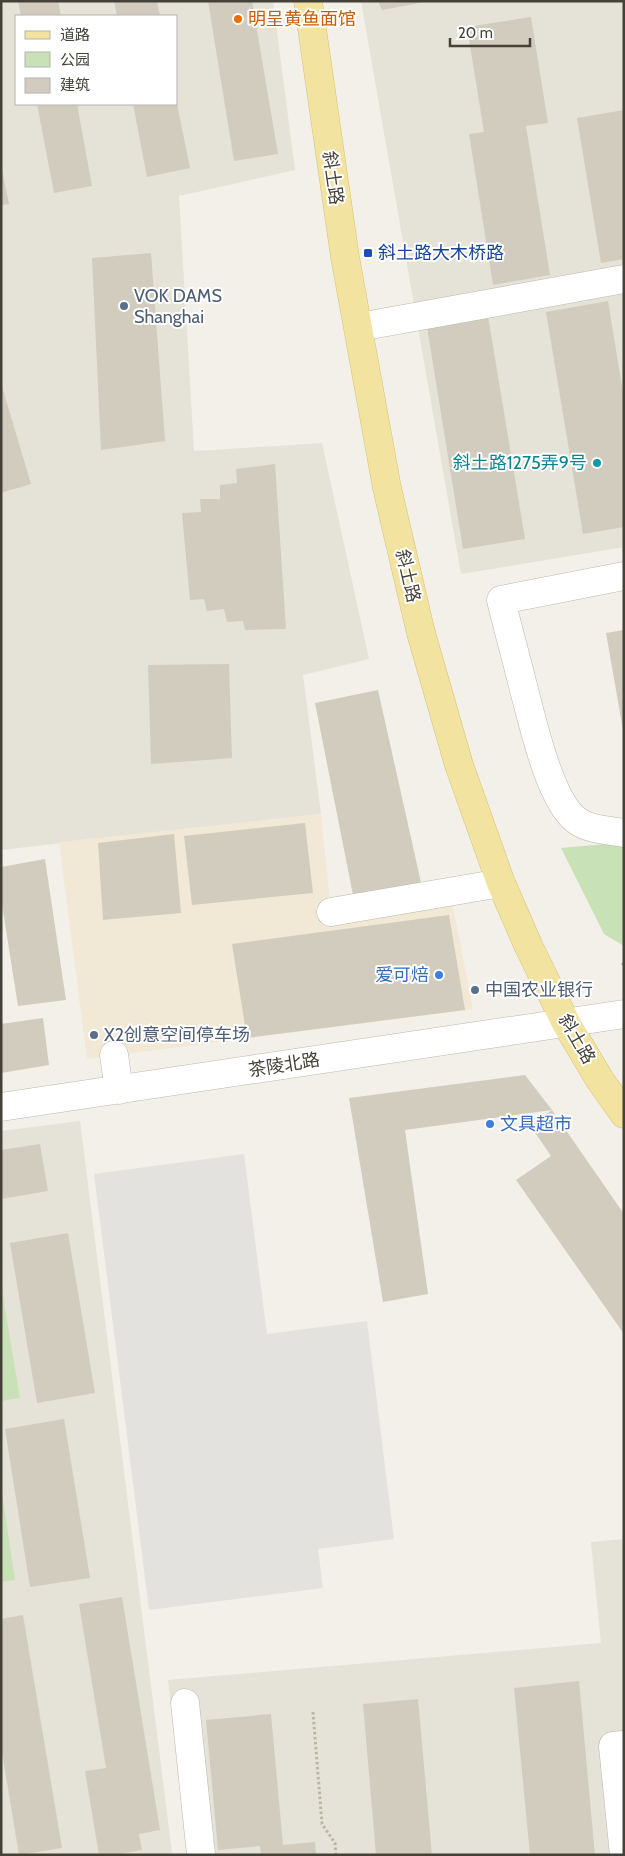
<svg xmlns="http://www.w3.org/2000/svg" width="625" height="1856" viewBox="0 0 625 1856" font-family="Cabin,'Noto Sans SC',sans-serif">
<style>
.residential{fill:#e5e2d7;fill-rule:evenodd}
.commercial{fill:#f1e8d6}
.green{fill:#c9e1b6}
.parking{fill:#e4e2df}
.building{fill:#d2ccbf}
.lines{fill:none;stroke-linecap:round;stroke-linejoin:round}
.minor-casing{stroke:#bcb8ac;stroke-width:29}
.major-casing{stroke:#d5c173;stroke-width:29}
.path{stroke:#bcb59f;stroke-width:3;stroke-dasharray:2.5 2.5;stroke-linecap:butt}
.minor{stroke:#fff;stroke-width:28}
.major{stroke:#f2e3a1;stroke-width:28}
.food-dot{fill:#e8710a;stroke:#fff;stroke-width:2}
.transit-dot{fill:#1a4fb4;stroke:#fff;stroke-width:2}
.service-dot{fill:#5c6f8a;stroke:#fff;stroke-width:2}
.culture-dot{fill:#0f9aa8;stroke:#fff;stroke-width:2}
.shop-dot{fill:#3f7fe0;stroke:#fff;stroke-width:2}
.labels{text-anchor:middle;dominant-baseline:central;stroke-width:4;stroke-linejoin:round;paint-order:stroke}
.food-label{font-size:18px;fill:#c56008;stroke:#fff;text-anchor:start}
.street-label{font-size:18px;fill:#444138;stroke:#fff}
.transit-label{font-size:18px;fill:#164399;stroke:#fff;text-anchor:start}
.service-label{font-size:18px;fill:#4e5e75;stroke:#fff;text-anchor:start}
.culture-label{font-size:18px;fill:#0d838f;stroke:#fff;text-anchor:end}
.shop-label{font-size:18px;fill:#366cbe;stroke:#fff;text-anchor:end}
</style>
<rect width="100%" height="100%" fill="#f2f0e8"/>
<path class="residential" d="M1,1H273L295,170L179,196L194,451L322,443L369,659L303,675L321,814L1,850ZM16,16H176V104H16Z
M361,1H624V547L461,574Z
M80,1121L172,1853L163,1855H1V1131Z
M624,1539V1855H188L168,1680L601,1643L591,1542Z"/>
<path class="commercial" d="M321,814L331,912L452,902L473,1009L87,1059L59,842Z"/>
<path class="green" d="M616,843L624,845V946L604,934L561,848Z
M1,1285L20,1398L1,1401Z
M1,1486L15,1580L1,1582Z"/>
<path class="parking" d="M244,1154L267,1334L367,1321L394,1539L318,1549L323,1588L149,1610L94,1174Z"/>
<path class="building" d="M18,1H58L61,16H21Z
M114,1H157L160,16H117Z
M208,1H252L278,154L234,161Z
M378,1H425V2L382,10Z
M531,17L548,123L526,126L550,275L493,285L469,134L484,132L467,27Z
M37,104H77L92,186L54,193Z
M133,104H177L190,168L147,177Z
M624,110V259L601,263L577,118Z
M1,165L9,204L1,205Z
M151,253L165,441L101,450L92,258Z
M608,301L624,399V527L583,534L546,312Z
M488,316L525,539L463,549L427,327Z
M1,383L31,484L1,493Z
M275,464L286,629L245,630L243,621L227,622L224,609L207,611L204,599L190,600L182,513L201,512L200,499H220V485L237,483L236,469Z
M624,630V730H623L606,633Z
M229,664L232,758L151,764L148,665Z
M378,690L422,887L354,900L315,703Z
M305,823L313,893L192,905L184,836Z
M174,834L181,913L103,920L98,843Z
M45,859L66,1000L18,1006L1,898V867Z
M449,915L465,1010L247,1038L232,944Z
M43,1018L49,1065L1,1073V1024Z
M525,1075L552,1110L624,1214V1334L516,1180L551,1156L530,1125L552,1110L405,1130L428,1294L383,1302L349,1098Z
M40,1144L48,1191L1,1199V1150Z
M68,1233L95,1393L37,1403L10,1243Z
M64,1419L90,1578L30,1587L5,1429Z
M122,1597L160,1830L139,1834L142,1850L114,1855H99L85,1771L106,1768L79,1604Z
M23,1615L62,1848L19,1855L1,1746V1619Z
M579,1681L595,1855H530L514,1688Z
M418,1699L432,1855H376L363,1704Z
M271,1714L283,1845L315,1842L316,1855H261L260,1846L218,1850L206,1720Z"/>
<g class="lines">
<g class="minor-casing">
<path id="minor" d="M359,327L624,279
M624,576L501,600C508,629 516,657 523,686C532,719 549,799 576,820C589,830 608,830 624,833
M331,912L501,883
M114,1055L119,1090
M1,1107L624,1014
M185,1703L201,1855
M624,1855L613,1746L624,1745"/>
</g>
<g class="major-casing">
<path id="major" d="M308,1L345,257L387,488L421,633L459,765L501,883L529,947L566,1023L600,1080L624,1114"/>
</g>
<path class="path" d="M622,965L624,963
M313,1712L322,1824L335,1843L336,1855"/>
<use href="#minor" class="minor"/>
<use href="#major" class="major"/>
</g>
<circle class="food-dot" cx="238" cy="19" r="5"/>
<rect class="transit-dot" x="363" y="248" width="10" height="10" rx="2.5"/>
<g class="service-dot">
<circle cx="124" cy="306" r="5"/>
<circle cx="475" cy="990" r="5"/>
<circle cx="94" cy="1035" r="5"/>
</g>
<circle class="culture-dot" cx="597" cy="463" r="5"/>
<g class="shop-dot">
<circle cx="439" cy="975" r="5"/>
<circle cx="490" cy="1124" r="5"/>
</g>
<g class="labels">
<g class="food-label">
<text x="248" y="19">明呈黄鱼面馆</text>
</g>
<g class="street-label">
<text transform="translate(333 178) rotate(82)">斜土路</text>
<text transform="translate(408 576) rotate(77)">斜土路</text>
<text transform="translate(577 1039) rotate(60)">斜土路</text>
<text transform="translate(284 1065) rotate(-9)">茶陵北路</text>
</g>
<g class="transit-label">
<text x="378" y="253">斜土路大木桥路</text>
</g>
<g class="service-label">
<text x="134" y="296">VOK DAMS<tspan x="134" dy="21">Shanghai</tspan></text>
<text x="485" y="990">中国农业银行</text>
<text x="104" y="1035">X2创意空间停车场</text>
</g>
<g class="culture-label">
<text x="587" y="463">斜土路1275弄9号</text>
</g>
<g class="shop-label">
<text x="429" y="975">爱可焙</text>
<text x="500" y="1124" text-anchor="start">文具超市</text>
</g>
</g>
<rect width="625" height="1856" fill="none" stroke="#444138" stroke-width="5"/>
<rect x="15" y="15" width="162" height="90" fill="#ffffff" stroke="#b4b3af"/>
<rect x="25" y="31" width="25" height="8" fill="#f2e3a1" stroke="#b4b3af"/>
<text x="60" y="40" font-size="15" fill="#444138">道路</text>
<rect x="25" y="52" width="25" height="15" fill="#c9e1b6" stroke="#b4b3af"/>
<text x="60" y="65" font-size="15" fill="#444138">公园</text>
<rect x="25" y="78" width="25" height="15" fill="#d2ccbf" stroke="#b4b3af"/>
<text x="60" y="90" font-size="15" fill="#444138">建筑</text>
<path d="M450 38v8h80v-8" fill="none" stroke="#444138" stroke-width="2.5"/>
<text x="458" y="38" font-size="15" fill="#444138" stroke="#ffffff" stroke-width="4" paint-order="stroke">20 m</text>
</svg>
